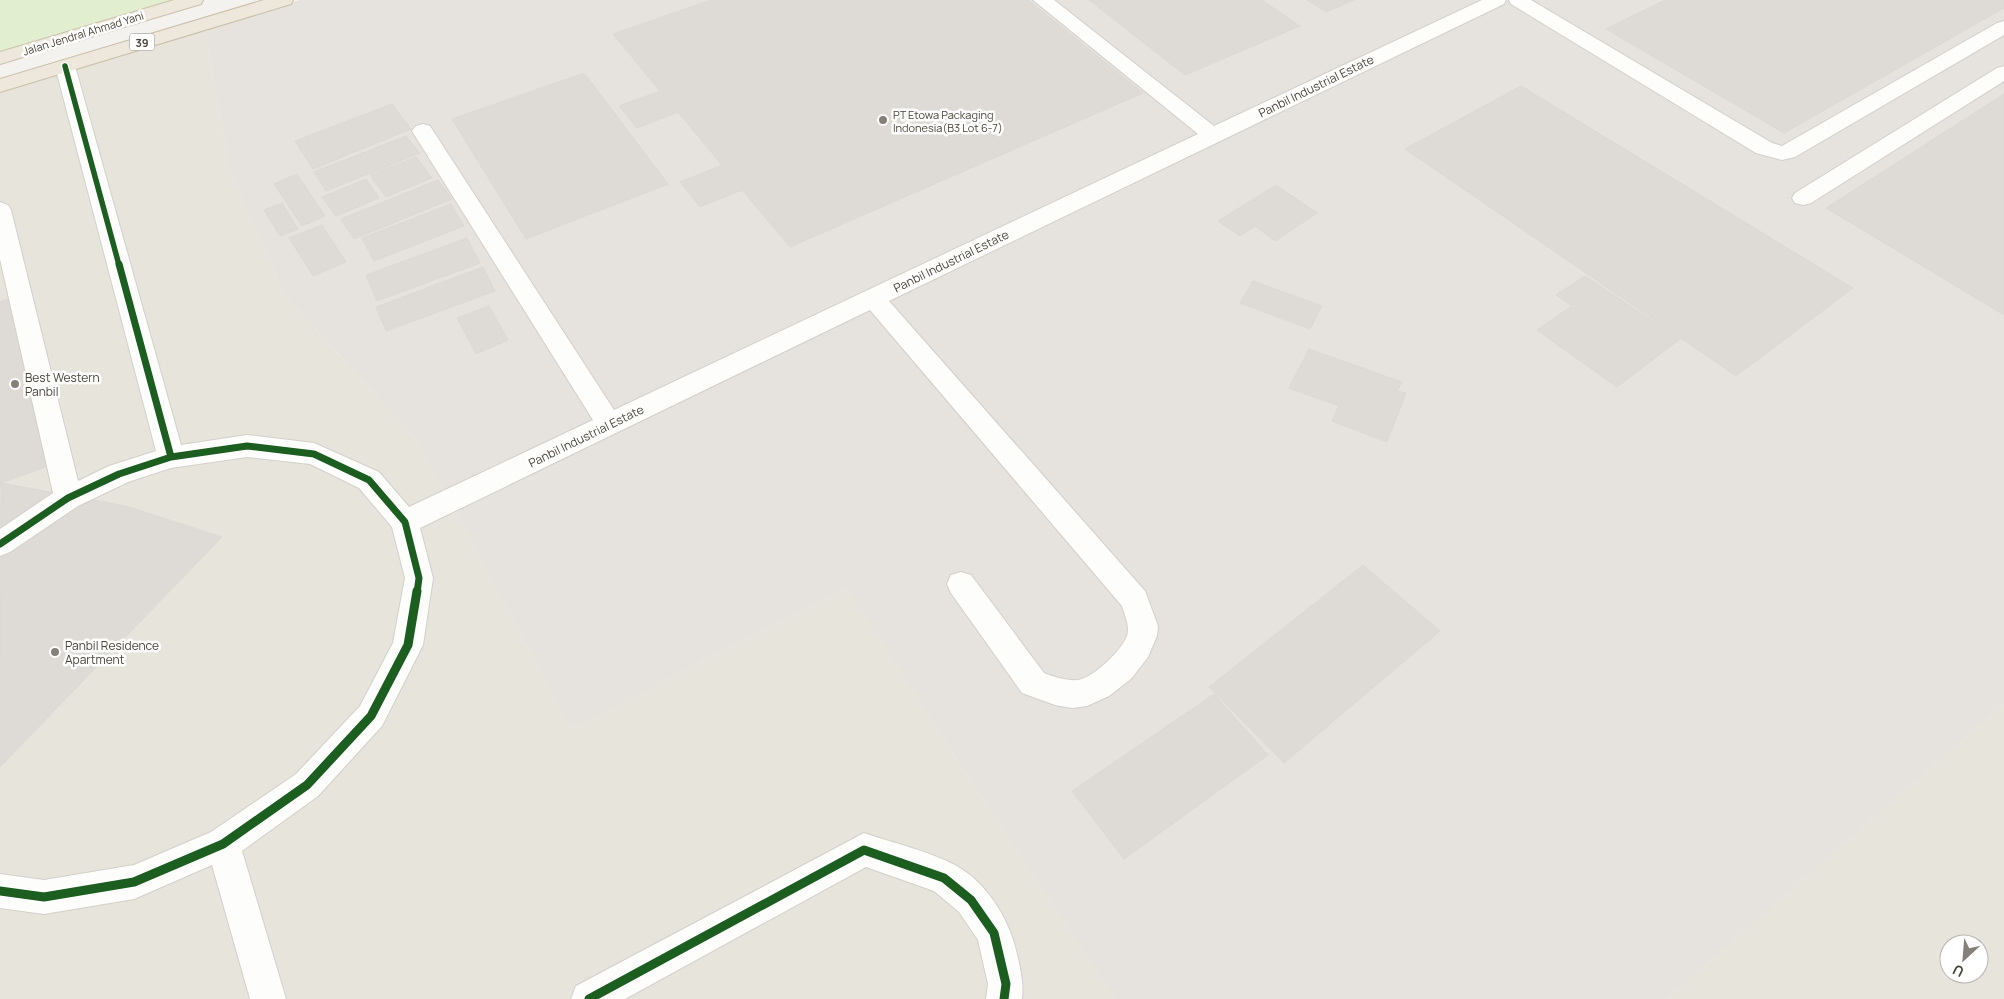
<svg xmlns="http://www.w3.org/2000/svg" width="2004" height="999" viewBox="0 0 2004 999" font-family="Manrope,sans-serif">
<style>
.residential{fill:#e7e4dc;fill-rule:evenodd}
.industrial{fill:#e6e2de}
.green{fill:#e1eecf}
.building{fill:#dedbd6;stroke:#dcd9d4}
.lines{fill:none;stroke-linecap:round;stroke-linejoin:round}
.minor-casing{stroke:#d2d0cb;stroke-width:2}
.highway-casing{stroke:#ccbfa9;stroke-width:2}
.minor{fill:#fdfdfc;fill-rule:evenodd}
.highway{fill:#ede8db;fill-rule:evenodd}
.cycleway-far2-casing{stroke:#fff;stroke-width:8}
.cycleway-far1-casing{stroke:#fff;stroke-width:10}
.cycleway-casing{stroke:#fff;stroke-width:12}
.cycleway-far2{stroke:#1b5e20;stroke-width:5.5}
.cycleway-far1{stroke:#1b5e20;stroke-width:7}
.cycleway{stroke:#1b5e20;stroke-width:9}
.poi-dot{fill:#868178;stroke:#fff;stroke-width:2}
.labels{text-anchor:middle;dominant-baseline:central;stroke-width:5;stroke-linejoin:round;paint-order:stroke}
.far-street-label{font-size:11px;fill:#4b4439;stroke:#fff}
.shield{fill:#fff;stroke:#817c74;stroke-width:1}
.shield-label{font-size:11px;font-weight:bold;fill:#4b4439}
.far-poi-label{font-size:11px;fill:#4b4439;stroke:#fff;text-anchor:start}
.street-label{font-size:12px;fill:#4b4439;stroke:#fff}
.poi-label{font-size:12px;fill:#4b4439;stroke:#fff;text-anchor:start}
</style>
<rect width="100%" height="100%" fill="#f4f2ee"/>
<path class="residential" d="M205,29L230,172L286,297L417,440L571,729L845,588L1114,999H0V92Z
M2004,704V999H1667ZM1949,944H1979V974H1949Z"/>
<path class="industrial" d="M300,0H2004V704L1667,999H1114L845,588L571,729L417,440L286,297L230,172L205,29Z"/>
<path class="green" d="M0,0H179L0,53Z"/>
<path class="building" d="M711,0H1028L1143,93L790,247L742,190L700,207L680,182L722,165L678,112L637,128L619,106L660,91L613,34Z
M1089,0H1262L1300,26L1185,75Z
M1307,0H1354L1326,12Z
M1665,0H2004V8L1784,133L1606,29Z
M584,73L668,184L526,239L452,119Z
M1521,86L1853,288L1736,376L1405,149Z
M2004,94V315L1826,208Z
M392,104L411,129L313,169L295,141Z
M406,136L420,153L326,191L314,172Z
M416,157L432,178L386,197L370,175Z
M297,174L325,216L302,226L274,184Z
M366,179L379,198L336,216L322,197Z
M438,180L452,199L354,239L341,219Z
M1276,185L1317,213L1275,241L1255,226L1240,236L1218,221Z
M282,203L298,229L280,236L264,210Z
M451,204L464,226L374,261L362,238Z
M322,225L346,262L313,276L289,238Z
M467,238L480,263L377,301L366,275Z
M483,267L495,291L386,331L376,307Z
M1585,276L1680,339L1617,387L1537,330L1572,306L1556,295Z
M1253,281L1322,306L1310,329L1240,303Z
M12,297L48,466L1,483L0,487V302Z
M489,306L508,340L476,354L457,318Z
M1309,349L1402,382L1397,391L1406,393L1387,442L1332,421L1339,406L1289,388Z
M1,483L126,506L222,537L0,767Z
M1363,565L1440,631L1284,763L1209,687Z
M1214,694L1268,755L1124,859L1072,791Z"/>
<g class="lines">
<g class="minor-casing">
<path id="minor" d="M1033,0H1054L1214,126L1482,0H1506L1504,4L889,301L1145,591L1158,626L1157,636L1148,657L1131,679L1109,696L1087,706L1072,708L1055,705L1022,693L951,593L947,584L951,575L961,572L971,575L1044,673C1054,677 1067,681 1078,680C1093,678 1122,650 1127,636C1130,626 1125,616 1122,606L870,310L420,528L433,578L423,645L382,726L318,796L242,851L286,999H250L212,865L134,899L44,914L0,908V874L44,880L134,865L211,832L296,774L360,706L393,643L405,578L392,527L359,488L310,464L247,457L171,468L128,482L78,506L10,552L0,556V529L53,493L0,259V202L8,205L11,210L78,481L109,466L156,451L55,66L58,62L65,60L72,62L75,66L181,445L247,435L314,443L379,472L409,507L593,420L412,131L416,126L423,124L430,126L614,410L1198,134Z
M1509,0H1531L1772,143L1782,146L1997,23L2004,21V35L1795,157L1782,160L1756,153L1511,4Z
M2004,66V81L1811,203L1803,205L1795,203L1792,198L1795,193L1997,68Z
M864,833C893,843 928,851 955,865C986,882 1008,917 1016,950C1020,967 1024,982 1022,999H986L988,984L978,940L959,912L934,891L866,867L625,999H571L576,986Z"/>
</g>
<g class="highway-casing">
<path id="highway" d="M174,0H203L201,4L0,64V52Z
M264,0H293L291,4L0,92V79Z"/>
</g>
<use href="#minor" class="minor"/>
<use href="#highway" class="highway"/>
<g class="cycleway-far2-casing">
<path id="cycleway-far2" d="M65,66L119,265"/>
</g>
<g class="cycleway-far1-casing">
<path id="cycleway-far1" d="M119,264L171,457
M0,544L68,498L119,474L171,457L247,446L314,454L369,480L405,522L419,578L417,593"/>
</g>
<g class="cycleway-casing">
<path id="cycleway" d="M0,891L44,897L134,882L223,844L307,785L371,716L408,645L417,591
M589,999L864,850L944,878L971,900L994,933L1006,984L1004,999"/>
</g>
<use href="#cycleway-far2" class="cycleway-far2"/>
<use href="#cycleway-far1" class="cycleway-far1"/>
<use href="#cycleway" class="cycleway"/>
</g>
<g class="poi-dot">
<circle cx="883" cy="120" r="5"/>
<circle cx="15" cy="384" r="5"/>
<circle cx="55" cy="652" r="5"/>
</g>
<g class="labels">
<g class="far-street-label">
<text transform="translate(83 33) rotate(-17)">Jalan Jendral Ahmad Yani</text>
</g>
<rect class="shield" x="129.5" y="33.5" width="25" height="17" rx="4"/>
<g class="shield-label">
<text x="142" y="42">39</text>
</g>
<g class="far-poi-label">
<text x="893" y="114">PT Etowa Packaging<tspan x="893" dy="13">Indonesia(B3 Lot 6-7)</tspan></text>
</g>
<g class="street-label">
<text transform="translate(1316 86) rotate(-26)">Panbil Industrial Estate</text>
<text transform="translate(951 261) rotate(-26)">Panbil Industrial Estate</text>
<text transform="translate(586 436) rotate(-26)">Panbil Industrial Estate</text>
</g>
<g class="poi-label">
<text x="25" y="377">Best Western<tspan x="25" dy="14">Panbil</tspan></text>
<text x="65" y="645">Panbil Residence<tspan x="65" dy="14">Apartment</tspan></text>
</g>
</g>
<g transform="translate(1964 959) rotate(206)"><circle r="24" fill="#ffffff" stroke="#b7b4b0"/>
<path d="M0-4L9 19L0 12L-9 19Z" fill="#868178"/>
<text y="-8" font-size="14" font-weight="bold" text-anchor="middle" fill="#4b4439">U</text>
</g>
</svg>
